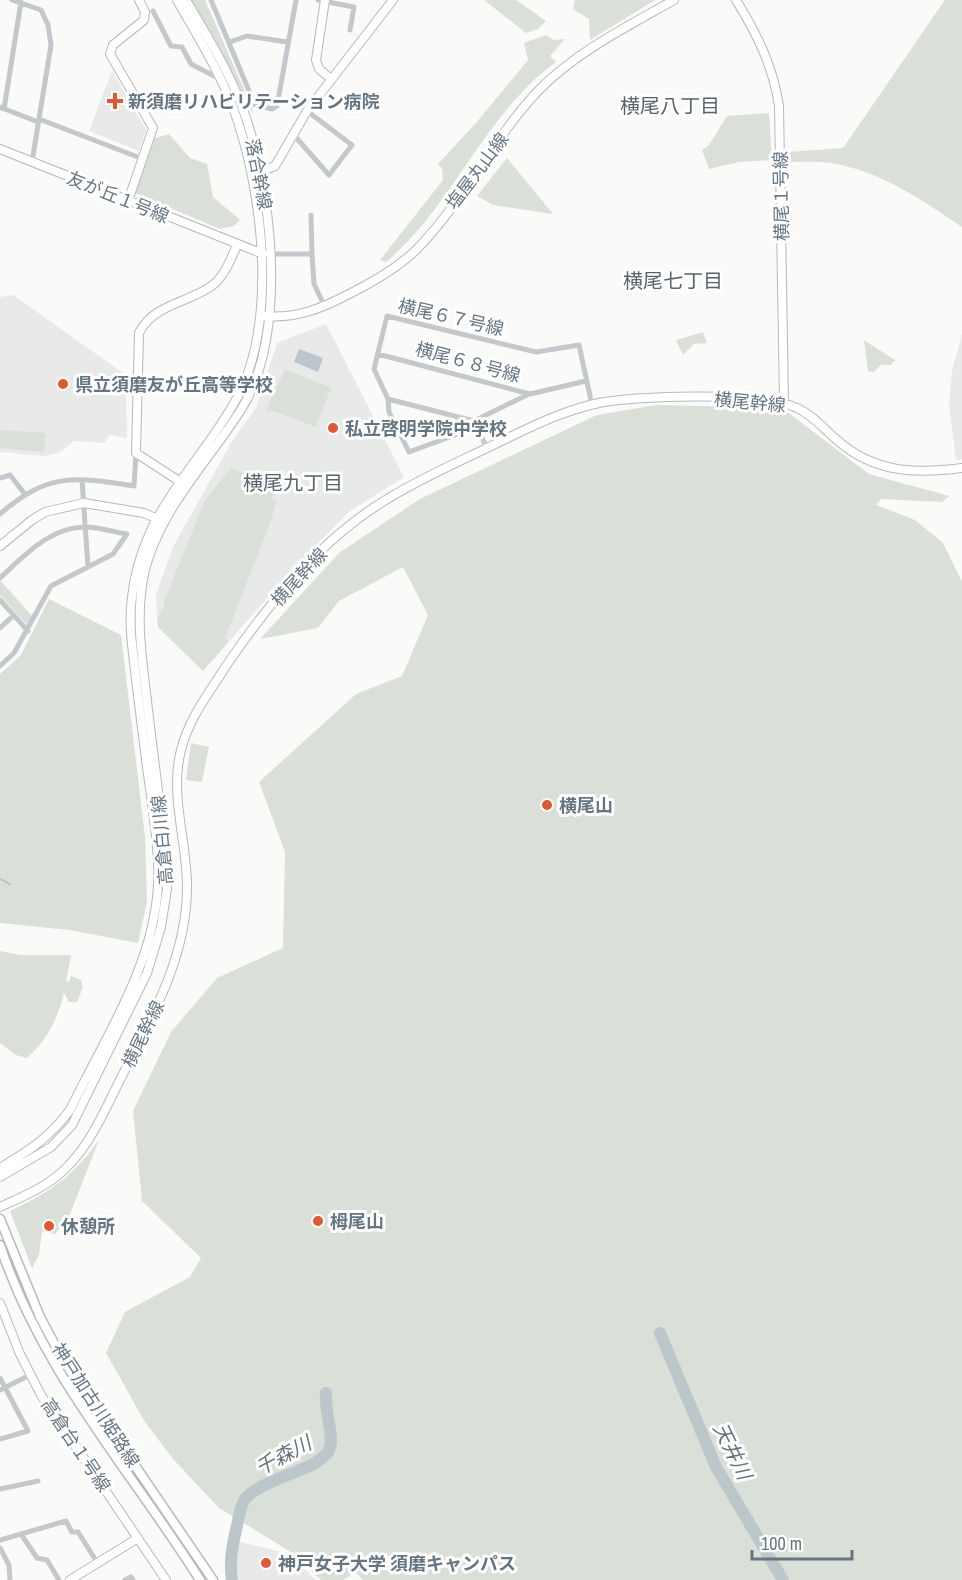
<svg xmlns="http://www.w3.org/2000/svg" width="962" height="1580" viewBox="0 0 962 1580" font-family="'Archivo Narrow','Noto Sans JP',sans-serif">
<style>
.built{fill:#e8e9e9}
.green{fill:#dadfd7}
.water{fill:#bbc7cb}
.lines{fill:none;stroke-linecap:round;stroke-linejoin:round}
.stream{stroke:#bbc7cb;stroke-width:2}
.river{stroke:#bbc7cb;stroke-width:12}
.secondary-casing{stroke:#b3babf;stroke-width:10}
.primary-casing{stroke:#b5babe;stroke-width:11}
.street{stroke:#c3c8cc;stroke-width:5}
.secondary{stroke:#fff;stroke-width:8}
.primary{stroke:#fff;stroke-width:8}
.poi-dot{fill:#e4572e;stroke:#fff;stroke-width:2}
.labels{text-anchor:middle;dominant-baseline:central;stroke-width:6;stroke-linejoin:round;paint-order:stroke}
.poi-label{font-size:18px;font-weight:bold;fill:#657683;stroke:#fff;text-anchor:start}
.street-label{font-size:18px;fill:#657683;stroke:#fff}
.neighbourhood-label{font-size:20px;fill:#57646e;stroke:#fff}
.water-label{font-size:20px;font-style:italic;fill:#60757c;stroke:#fff}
</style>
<rect width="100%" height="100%" fill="#fafaf8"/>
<path class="built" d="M112,71L146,130L139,151L89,131Z
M13,295L126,375L127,438L109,435L105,443L74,441L59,453L44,456L0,452V297Z
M326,324L404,477L350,511L299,562L203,671L158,627L156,594L174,545L234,438L256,408L277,343Z
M962,334V459L956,460L949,405L952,371Z
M236,1541L290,1554L316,1580H234Z"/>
<path class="green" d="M191,0H205L253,110L252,112L211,33Z
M484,0H516L546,21L538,29L526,33Z
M575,0H655L590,40L589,19L573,9Z
M945,0H962V227C922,200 885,174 837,164C822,161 805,162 790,162L789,152L843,148Z
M546,35L554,40L565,39L550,56L556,62C484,114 454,205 386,262L380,260L443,180L442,169L438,164L476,123L528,60L524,43Z
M769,113L772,160L739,162L709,169L702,150L709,145L727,116Z
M169,134L190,158L207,164L213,197L240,220L234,226L220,229L135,193L153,139Z
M507,158L553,214L493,205L477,196Z
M703,332L707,343L694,344L683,355L676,340Z
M864,340L895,360L891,365H880L874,372L868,371Z
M285,369L331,388L316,427L276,412L266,411Z
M657,405L782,408L869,474L949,496L942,502L881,499L876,505L915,520L943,543L962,582V1580H363L355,1572L343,1580H321L291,1552L219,1508L173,1459L145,1422L106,1353L125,1312L190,1277L201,1258L142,1201L133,1111L171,1032L217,978L283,948L285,852L259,782L356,694L402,676L428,615L403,567L339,601L318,628L260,639L339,553L420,499L597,415Z
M0,430L46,433L44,452L0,448Z
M231,468L277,486L272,498L277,501L269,526L225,638L229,641L203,671L158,627L157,619L165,605L163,604L205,500Z
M0,580L32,616L29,623H25L0,595Z
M49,599L121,635L145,837L147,902L138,943L69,930L0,923V674L21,655Z
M191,743L209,747L202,782L186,780Z
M0,951L20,955H71L66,981L69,982L71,976L81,980L83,987L77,1002H69L64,993C58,1018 47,1040 27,1058L16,1055L0,1043Z
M99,1140L68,1219L55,1234L42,1231L39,1255L32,1268L10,1211C52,1191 71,1178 99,1140Z"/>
<path class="water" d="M299,349L323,358L318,372L294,362Z"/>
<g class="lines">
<path class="stream" d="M0,879L10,884"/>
<path class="river" d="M660,1333L716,1467L783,1580
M232,1580C229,1563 232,1546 236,1530C238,1521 240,1506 245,1499C263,1477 323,1470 330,1448C334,1435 324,1409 326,1393"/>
<g class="secondary-casing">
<path id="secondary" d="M325,0L316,60L319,69L331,79
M736,0C757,34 773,66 779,106L784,402
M0,149L263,254
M255,174L275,166L307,111L393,0
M128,201L153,128L110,54L113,45L144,20L145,12L139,0
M263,316C295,319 321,309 349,294C373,282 398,268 417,249C464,201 493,138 539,90C576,52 628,26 674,0
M179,481L136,453L139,333C153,304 189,303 213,285C225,275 231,259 237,245
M0,546L32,520L45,512L84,503L144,513L160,520
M0,1168C30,1150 49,1138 70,1110C104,1039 154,966 158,885C160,858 155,830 152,803C146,762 141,720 136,679C133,651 128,625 132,597C142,513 193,473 233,405C278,331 264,201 238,122C224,78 199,39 177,0
M0,1177L51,1147L72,1125L147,973L161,927L167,889C164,826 154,763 147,701C142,658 135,617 144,574C158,511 209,461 242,408C289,333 272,184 241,104C227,68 206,34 186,0
M0,1207C24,1196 51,1185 69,1165C93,1140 106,1107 122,1076C152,1017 186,958 187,890C188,843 169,796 181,750C189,718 209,693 226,666C268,604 320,540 384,501C417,480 454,464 489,447C525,430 560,411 599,403C636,395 764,392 797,408C813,415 824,429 837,440C874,473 916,474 962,468
M0,1303L20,1354L41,1395L166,1580
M70,1580L138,1538"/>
</g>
<g class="primary-casing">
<path id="primary" d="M0,1219L40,1317L63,1360L213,1580
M0,1245C41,1371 130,1469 200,1580"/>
</g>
<path class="street" d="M12,0L41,10L48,25L51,45L32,162
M211,0L255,105L272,109L277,106L296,0
M318,0L354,7L350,30
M153,11L171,46L182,47L191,64L222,80
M230,42L247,36L287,42
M0,107L38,122
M4,109L21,2
M39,119L143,159
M293,134L329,175L352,145L307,111
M311,215L312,254
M270,254H312L314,284L325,307
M378,354L530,394L586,381
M388,399L389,412L409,452L455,435L458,417
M474,421L529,394
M487,448L474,421L388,399L374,369L387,316L536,352L579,345L592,405
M0,478L10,475L24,493
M82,480L88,567
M0,514C47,473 74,476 134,486L136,453
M0,578C24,556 50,527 85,527C99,527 113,532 127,534L113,554L51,586L14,653L0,666
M0,600L28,631
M0,628L13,616
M0,1378L28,1431L0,1439
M0,1390L30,1375
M0,1489L38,1481
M21,1534L37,1558L47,1560L59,1580
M0,1540L66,1521L72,1532H78L97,1562
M0,1548L9,1565L10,1580
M125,1580L131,1577L133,1580"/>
<use href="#secondary" class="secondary"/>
<use href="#primary" class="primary"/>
</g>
<g class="poi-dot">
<path d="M112 92h6v6h6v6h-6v6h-6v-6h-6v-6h6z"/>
<circle cx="63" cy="384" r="6"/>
<circle cx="333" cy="428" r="6"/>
<circle cx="547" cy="805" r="6"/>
<circle cx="318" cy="1221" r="6"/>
<circle cx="49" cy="1226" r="6"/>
<circle cx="266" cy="1563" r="6"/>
</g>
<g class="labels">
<g class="poi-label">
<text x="128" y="101">新須磨リハビリテーション病院</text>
<text x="75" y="384">県立須磨友が丘高等学校</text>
<text x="345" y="428">私立啓明学院中学校</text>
<text x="559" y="805">横尾山</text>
<text x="330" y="1221">栂尾山</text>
<text x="61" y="1226">休憩所</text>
<text x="278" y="1563">神戸女子大学 須磨キャンパス</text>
</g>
<g class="street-label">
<text transform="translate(477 171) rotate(-53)">塩屋丸山線</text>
<text transform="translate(259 174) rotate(79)">落合幹線</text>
<text transform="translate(781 196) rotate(-91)">横尾１号線</text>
<text transform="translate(118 197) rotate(22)">友が丘１号線</text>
<text transform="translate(451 317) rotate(13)">横尾６７号線</text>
<text transform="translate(468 362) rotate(15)">横尾６８号線</text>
<text transform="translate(750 402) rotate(5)">横尾幹線</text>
<text transform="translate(299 577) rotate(-47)">横尾幹線</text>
<text transform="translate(162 840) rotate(-95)">高倉白川線</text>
<text transform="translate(143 1034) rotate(-64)">横尾幹線</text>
<text transform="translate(96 1405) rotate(57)">神戸加古川姫路線</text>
<text transform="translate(76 1445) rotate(56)">高倉台１号線</text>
</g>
<g class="neighbourhood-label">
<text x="670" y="105">横尾八丁目</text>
<text x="673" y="280">横尾七丁目</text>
<text x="293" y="482">横尾九丁目</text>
</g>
<g class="water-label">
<text transform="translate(733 1451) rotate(64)">天井川</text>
<text transform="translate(283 1455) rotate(-28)">千森川</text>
</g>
</g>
<path d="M752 1550v9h100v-9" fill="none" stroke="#657683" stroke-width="3"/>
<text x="761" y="1550" font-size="18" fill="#657683" stroke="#ffffff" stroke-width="4.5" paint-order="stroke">100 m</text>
</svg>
